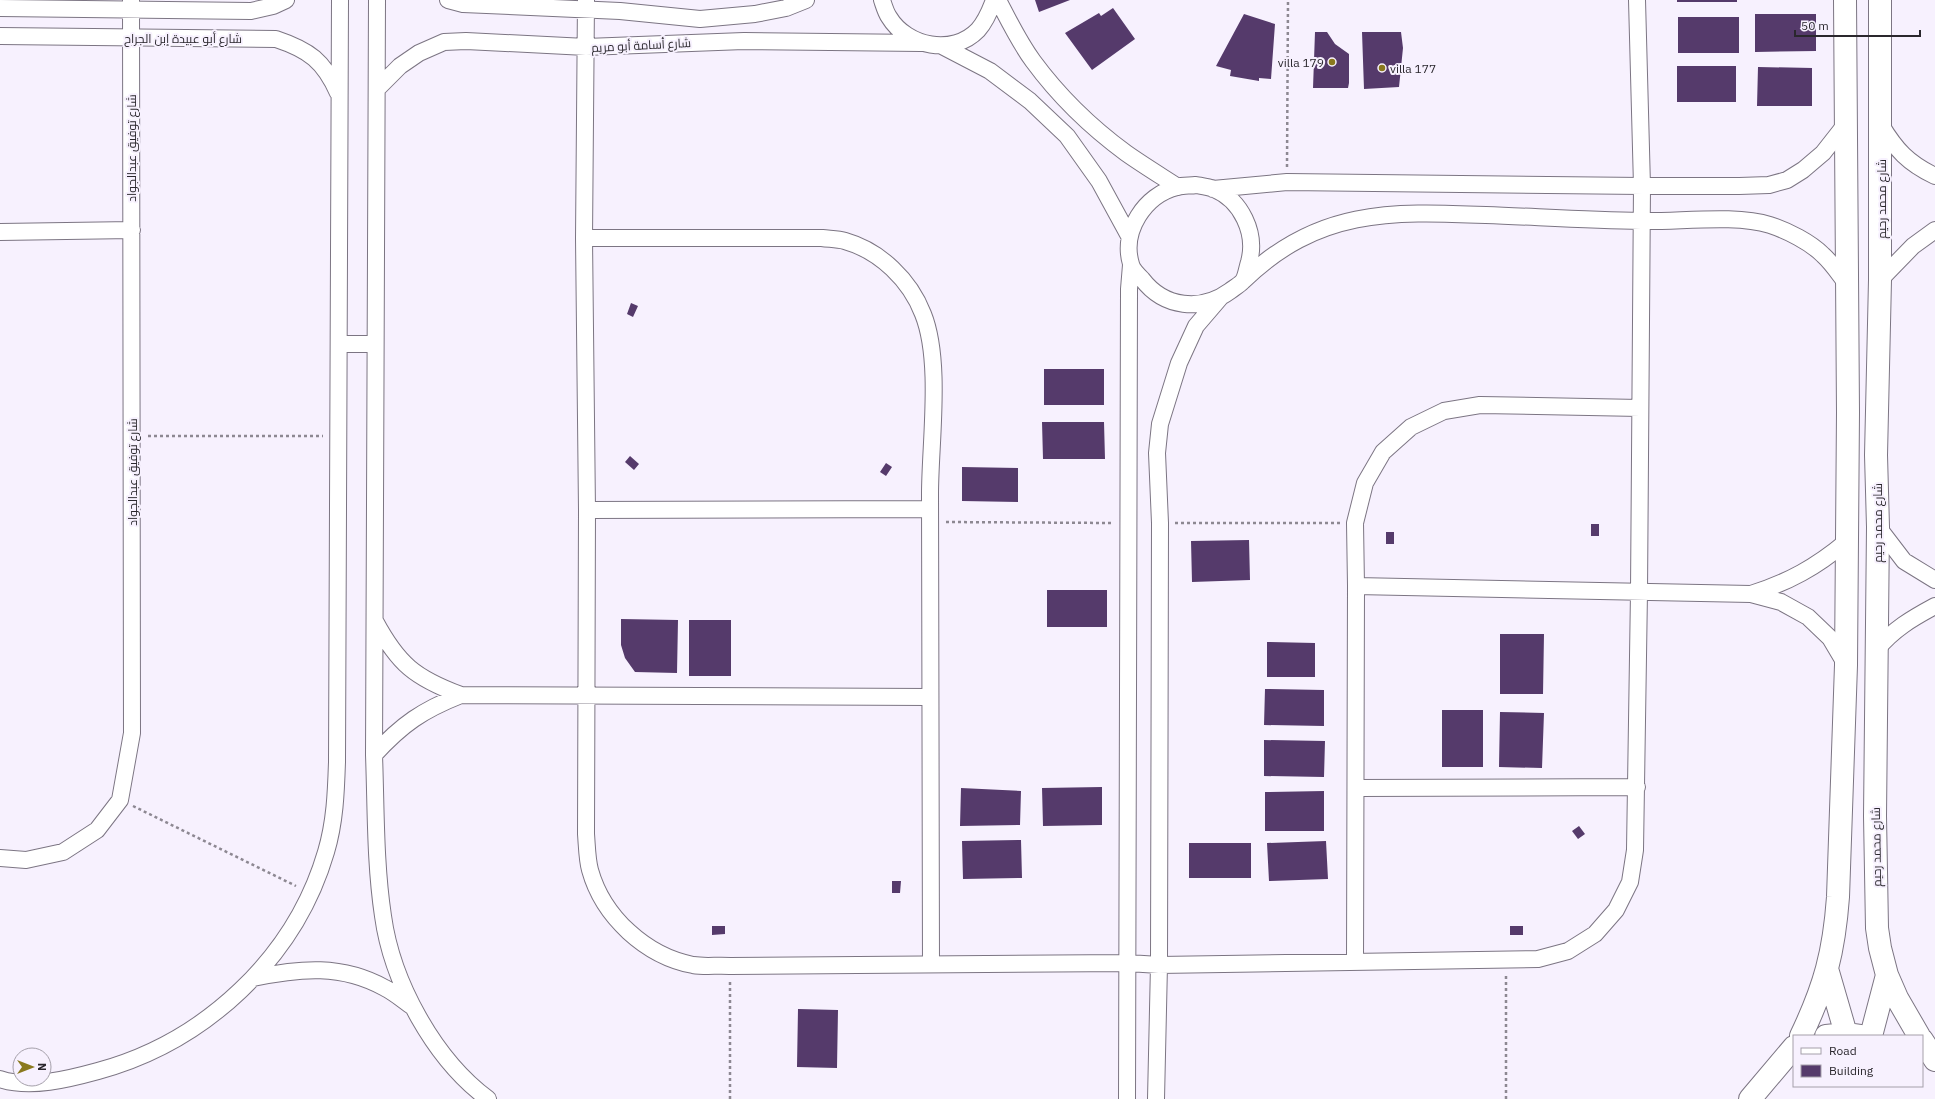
<svg xmlns="http://www.w3.org/2000/svg" width="1935" height="1099" viewBox="0 0 1935 1099" font-family="'IBM Plex Sans',Cairo,sans-serif">
<style>
.building{fill:#553a6b}
.lines{fill:none;stroke-linecap:round;stroke-linejoin:round}
.street-casing{stroke:#7c7583;stroke-width:18}
.secondary-casing{stroke:#7c7583;stroke-width:24}
.path{stroke:#8d8892;stroke-width:2.5;stroke-dasharray:3 3;stroke-linecap:butt}
.street{stroke:#fff;stroke-width:16}
.secondary{stroke:#fff;stroke-width:22}
.poi-dot{fill:#8a791e;stroke:#f7f1fe;stroke-width:1.5}
.labels{text-anchor:middle;dominant-baseline:central;stroke-width:4;stroke-linejoin:round;paint-order:stroke}
.street-label{font-size:12px;fill:#2a272d;stroke:#f7f1fe}
.poi-label{font-size:12px;fill:#2a272d;stroke:#f7f1fe;text-anchor:end}
</style>
<rect width="100%" height="100%" fill="#f7f1fe"/>
<path class="building" d="M1035,0H1070L1039,12Z
M1677,0H1737V2H1677Z
M1113,8L1135,39L1092,70L1065,33L1099,13L1101,16Z
M1244,14L1275,24L1271,79L1259,78V81L1230,76L1231,70L1216,66Z
M1755,14H1816V51L1755,52Z
M1678,17H1739V53H1678Z
M1315,32H1327L1335,44L1349,54V83L1348,88H1313Z
M1362,32H1401L1403,48L1399,87L1364,89Z
M1677,66H1736V102H1677Z
M1758,67L1812,68V106H1757Z
M631,303L638,306L633,317L627,314Z
M1044,369H1104V405H1044Z
M1042,422H1104L1105,459H1043Z
M630,456L639,464L634,470L625,462Z
M886,463L892,467L886,476L880,472Z
M962,467L1018,468V502L962,501Z
M1591,524H1599V536H1591Z
M1386,532H1394V544H1386Z
M1249,540L1250,580L1192,582L1191,541Z
M1047,590H1107V627H1047Z
M621,619L678,620L677,673L635,672L625,658L621,645Z
M689,620H731V676H689Z
M1500,634H1544L1543,694H1500Z
M1267,642L1315,643V677H1267Z
M1265,689L1324,690V726L1264,725Z
M1442,710H1483V767H1442Z
M1500,712L1544,713L1542,768L1499,767Z
M1264,740L1325,741L1324,777L1264,776Z
M1102,787V825L1043,826L1042,788Z
M961,788L1021,791L1020,825L960,826Z
M1324,791V831H1265V792Z
M1579,826L1585,834L1578,839L1572,831Z
M1021,840L1022,878L963,879L962,841Z
M1326,841L1328,879L1269,881L1267,843Z
M1189,843H1251V878H1189Z
M892,881H901L900,893H892Z
M712,926H725V934L712,935Z
M1510,926H1523V935H1510Z
M798,1009L838,1010L837,1068L797,1067Z"/>
<g class="lines">
<g class="street-casing">
<path id="street" d="M377,0L374,755C376,808 375,863 383,916C392,982 434,1059 488,1099
M448,0L463,4L620,11L700,19L755,14L786,8L806,0
M586,0L584,238L587,510L586,834C587,846 587,859 590,870C603,917 646,956 693,965C705,967 718,965 730,966L1128,963L1159,965L1538,959L1568,951L1595,934L1616,910L1630,882L1635,850L1639,592L1642,186L1637,0
M882,0C884,6 886,13 889,17C907,47 953,56 978,30C986,21 990,11 994,0
M998,0C1009,21 1019,42 1033,61C1058,95 1092,128 1126,153C1143,165 1161,176 1178,187
M0,8L251,11L273,6L286,0
M0,36L276,39C309,50 324,61 338,93
M942,46L990,71L1030,101L1067,136L1099,181L1129,236
M377,89L400,66L419,53L444,42L466,41L586,47L744,41L921,43
M1881,125C1896,150 1908,163 1935,176
M1196,185C1201,186 1208,187 1214,189C1241,200 1257,233 1249,262C1247,268 1246,278 1242,282C1239,285 1234,288 1230,291C1201,312 1164,308 1142,279C1138,275 1132,269 1131,264C1121,231 1145,195 1177,187C1183,185 1190,186 1196,185Z
M1213,189L1287,182L1642,186H1739L1769,185L1787,180L1803,170L1823,153L1845,125
M0,232L132,230
M584,238H822C829,239 838,239 845,241C880,251 910,280 923,314C942,361 930,443 930,494C930,651 930,808 931,964
M1880,280L1913,246L1935,230
M1243,281C1317,209 1390,211 1486,215C1538,217 1590,220 1641,221C1679,222 1736,214 1770,225C1788,231 1810,242 1823,255C1832,263 1839,274 1846,283
M339,344H375
M587,510L930,509
M1878,527L1904,561L1935,580
M1356,586L1751,594L1781,602L1808,617L1830,638L1846,665
M1751,594C1789,582 1816,567 1846,542
M375,621C398,664 415,678 461,695L929,697
M1877,649C1894,629 1911,619 1935,606
M374,755C402,724 423,710 461,695
M1356,788L1637,787
M0,858L26,860L63,852L97,830L120,800L132,733L131,0
M1355,961L1356,586L1355,523L1365,483L1383,452L1411,427L1444,411L1480,405L1640,408
M253,978C300,968 342,964 385,988C395,993 404,1001 413,1007
M0,1079C30,1089 69,1079 98,1071C205,1042 295,958 326,852C335,822 336,792 337,762L340,0
M1127,1099L1129,289L1131,265
M1156,1099L1159,965L1160,523L1157,453L1160,424L1179,363L1196,326L1220,298"/>
</g>
<g class="secondary-casing">
<path id="secondary" d="M1880,0V280L1876,455L1878,527L1875,816L1877,928L1880,948L1887,975L1897,998L1919,1036
M1828,972L1846,1034
M1801,1036C1825,986 1834,952 1838,897L1846,665L1848,412L1845,0
M1826,1036L1846,1034L1860,1036
M1871,1036L1887,975
M1922,1040L1935,1060
M1750,1099L1794,1047"/>
</g>
<path class="path" d="M1287,167L1288,0
M148,436H323
M946,522L1113,523
M1175,523H1340
M133,806L296,886
M730,1099V982
M1506,1099V975"/>
<use href="#street" class="street"/>
<use href="#secondary" class="secondary"/>
</g>
<g class="poi-dot">
<circle cx="1332" cy="62" r="4"/>
<circle cx="1382" cy="68" r="4"/>
</g>
<g class="labels">
<g class="street-label">
<text x="183" y="38">شارع أبو عبيدة إبن الجراح</text>
<text transform="translate(641 45) rotate(-3)">شارع أسامة أبو مريم</text>
<text transform="translate(131 148) rotate(-90)">شارع توفيق عبدالجواد</text>
<text transform="translate(1881 199) rotate(-90)">شارع محمد رحيم</text>
<text transform="translate(132 472) rotate(-90)">شارع توفيق عبدالجواد</text>
<text transform="translate(1877 523) rotate(-90)">شارع محمد رحيم</text>
<text transform="translate(1876 847) rotate(-91)">شارع محمد رحيم</text>
</g>
<g class="poi-label">
<text x="1324" y="62">villa 179</text>
<text x="1390" y="68" text-anchor="start">villa 177</text>
</g>
</g>
<rect x="1793" y="1035" width="130" height="52" fill="#f7f1fe" stroke="#a5a0aa"/>
<rect x="1801" y="1048" width="20" height="6" fill="#ffffff" stroke="#a5a0aa"/>
<text x="1829" y="1055" font-size="12" fill="#2a272d">Road</text>
<rect x="1801" y="1065" width="20" height="12" fill="#553a6b" stroke="#a5a0aa"/>
<text x="1829" y="1075" font-size="12" fill="#2a272d">Building</text>
<g transform="translate(32 1067) rotate(90)"><circle r="19" fill="#f7f1fe" stroke="#a5a0aa"/>
<path d="M0-3L7 15L0 10L-7 15Z" fill="#8a791e"/>
<text y="-6" font-size="11" font-weight="bold" text-anchor="middle" fill="#2a272d">N</text>
</g>
<path d="M1795 30v6h125v-6" fill="none" stroke="#2a272d" stroke-width="2"/>
<text x="1801" y="30" font-size="12" fill="#2a272d" stroke="#f7f1fe" stroke-width="3" paint-order="stroke">50 m</text>
</svg>
